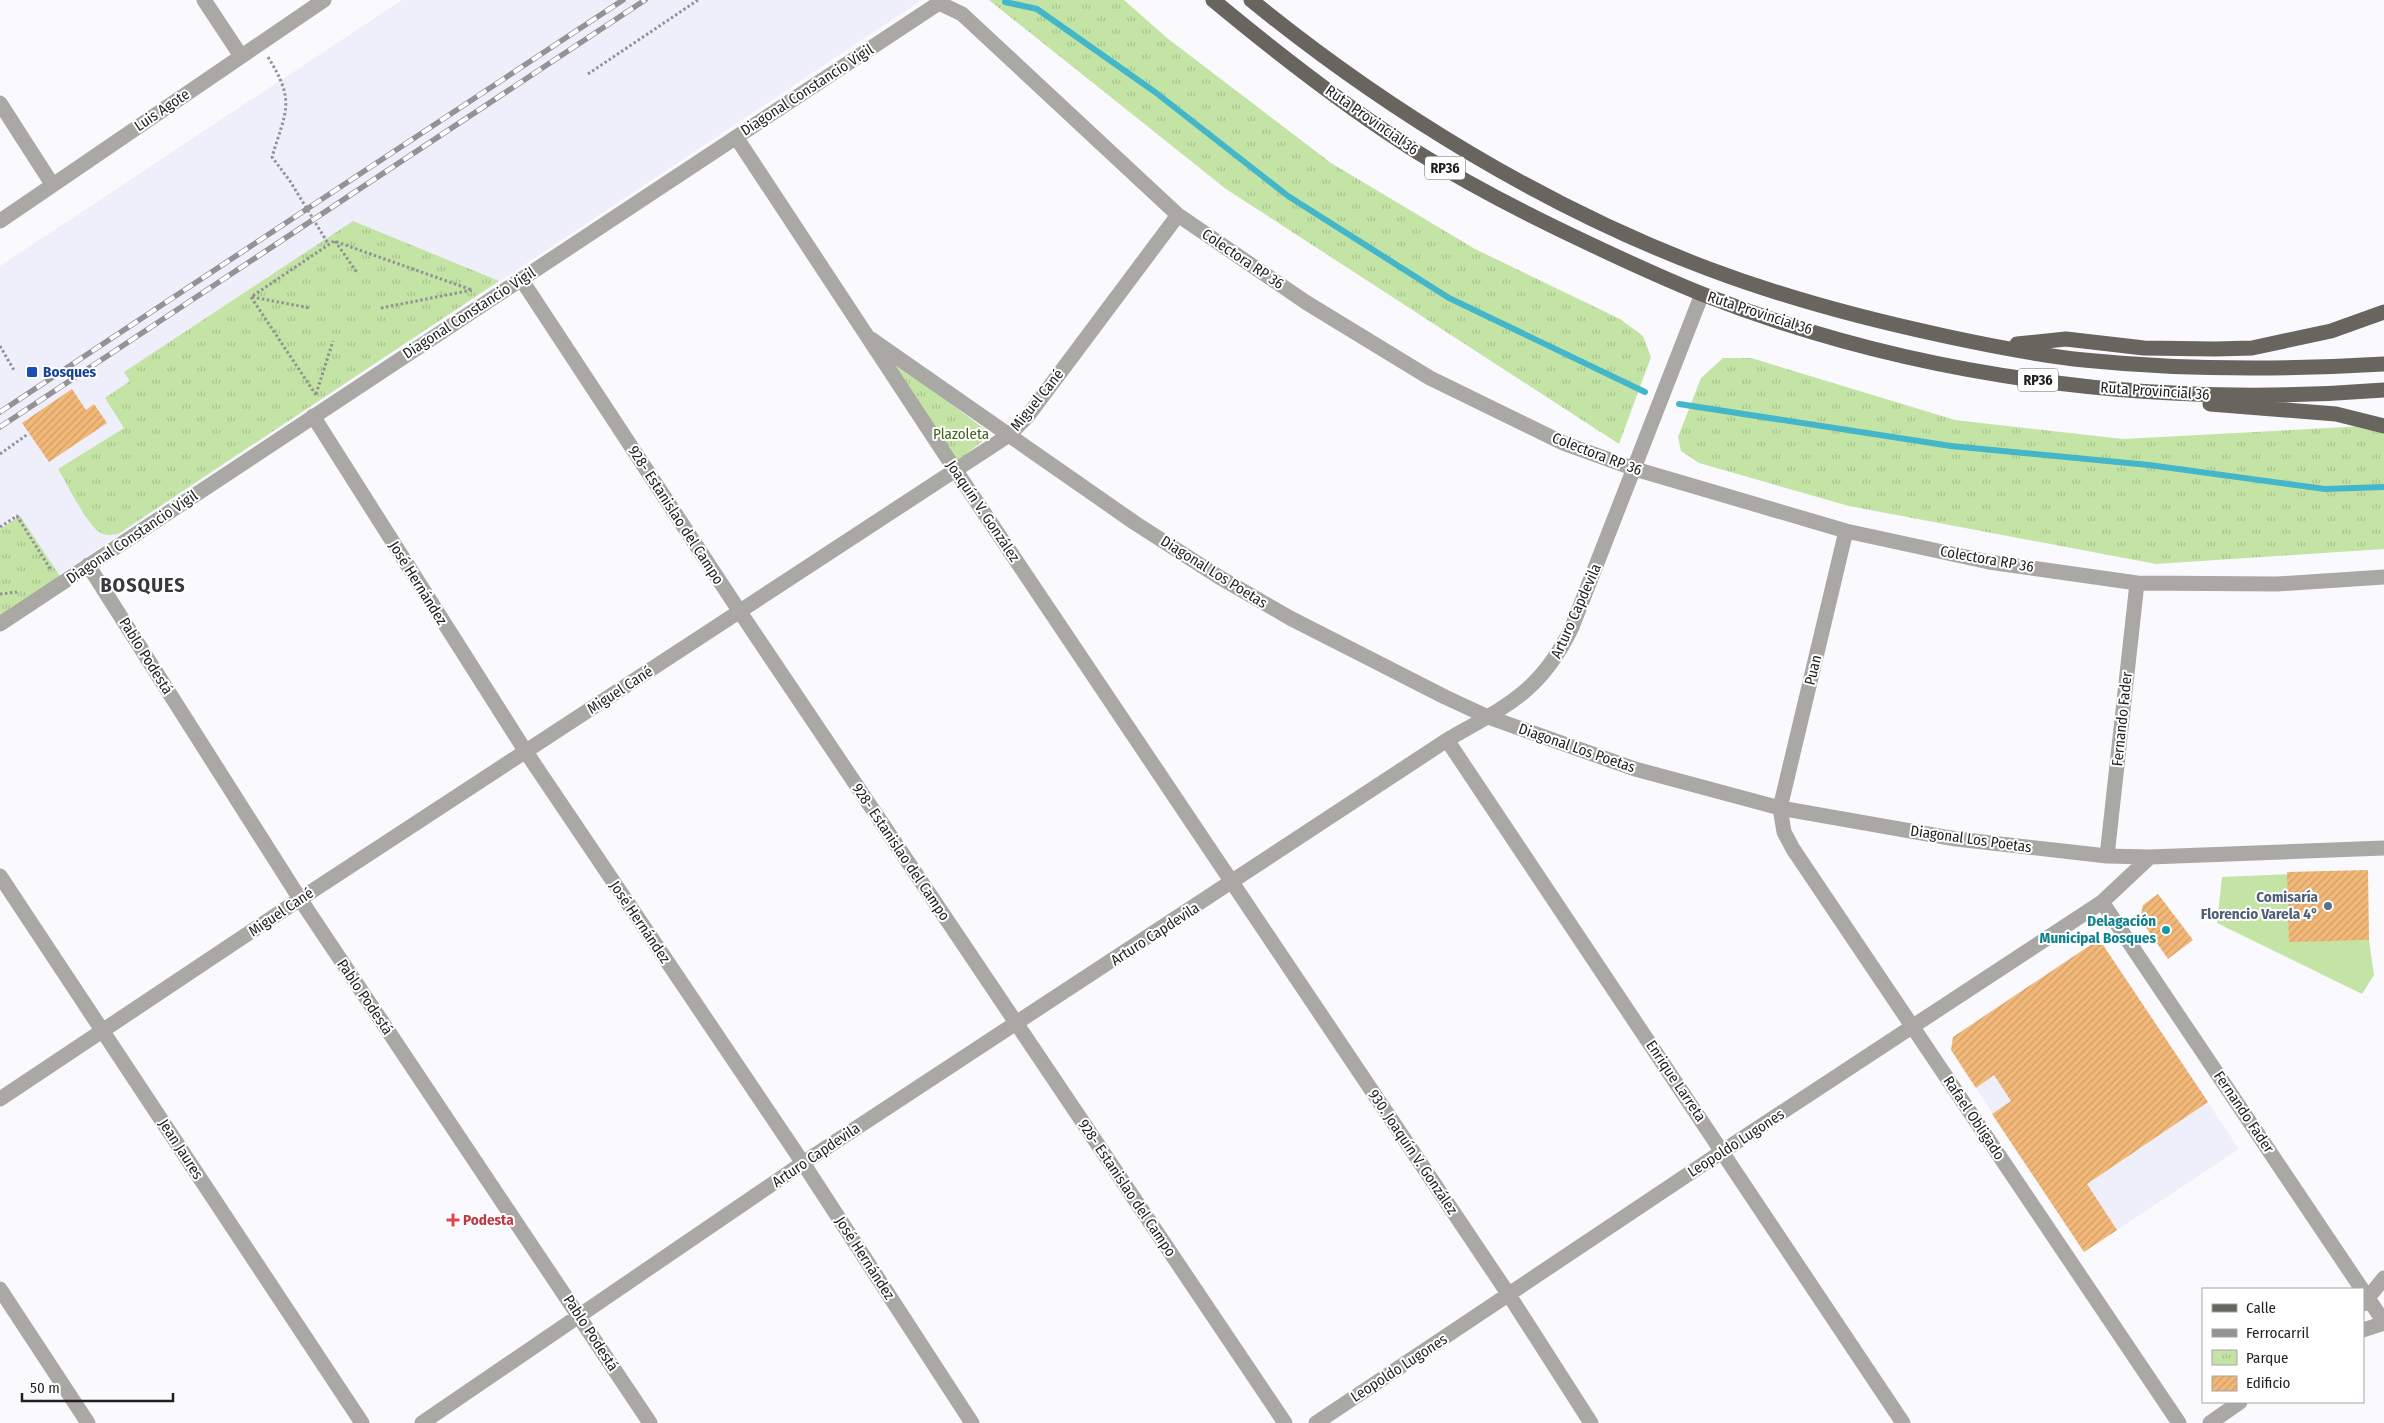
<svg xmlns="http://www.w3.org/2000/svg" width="2384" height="1423" viewBox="0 0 2384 1423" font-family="'Fira Sans Condensed',sans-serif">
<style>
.built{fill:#efeffc}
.grass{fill:#c4e4a5}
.park{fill:url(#park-tufts)}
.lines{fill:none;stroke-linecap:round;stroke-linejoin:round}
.stream{stroke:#43b7c9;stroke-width:6}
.building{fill:url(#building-hatch)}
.path{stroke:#929296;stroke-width:3;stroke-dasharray:2.5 2.5;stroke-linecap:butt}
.minor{stroke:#aaa8a4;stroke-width:15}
.major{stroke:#68655f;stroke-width:15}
.rail-casing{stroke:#939397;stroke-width:5.5}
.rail{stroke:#fff;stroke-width:4;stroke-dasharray:11;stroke-linecap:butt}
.transit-dot{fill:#1a4fb4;stroke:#fff;stroke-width:2}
.service-dot{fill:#5c6f8a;stroke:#fff;stroke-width:2}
.culture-dot{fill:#0f9aa8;stroke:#fff;stroke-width:2}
.health-dot{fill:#e0444e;stroke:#fff;stroke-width:2}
.labels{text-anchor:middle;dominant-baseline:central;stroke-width:4;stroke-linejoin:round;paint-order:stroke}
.shield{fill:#fff;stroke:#626264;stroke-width:1}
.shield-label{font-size:14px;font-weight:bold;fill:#1f1f22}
.street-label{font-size:15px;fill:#1f1f22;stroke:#fff}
.transit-label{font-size:15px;font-weight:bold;fill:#164399;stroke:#fff;text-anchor:start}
.park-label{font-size:15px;fill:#436318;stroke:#fff}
.service-label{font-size:15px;font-weight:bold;fill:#4e5e75;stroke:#fff;text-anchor:end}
.culture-label{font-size:15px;font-weight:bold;fill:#0d838f;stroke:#fff;text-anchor:end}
.health-label{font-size:15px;font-weight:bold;fill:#be3a42;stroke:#fff;text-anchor:start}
.district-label{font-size:20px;font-weight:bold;letter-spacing:1px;fill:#39383f;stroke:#fff}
</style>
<defs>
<pattern id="park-tufts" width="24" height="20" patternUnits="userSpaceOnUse" patternTransform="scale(1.25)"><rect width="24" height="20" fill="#c4e4a5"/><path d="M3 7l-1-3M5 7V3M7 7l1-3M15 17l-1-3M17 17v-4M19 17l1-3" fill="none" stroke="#a8c38e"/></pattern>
<pattern id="building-hatch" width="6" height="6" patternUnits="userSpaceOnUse" patternTransform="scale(1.25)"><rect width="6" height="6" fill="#f2b878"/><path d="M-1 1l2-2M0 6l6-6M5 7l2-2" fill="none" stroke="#cf9e68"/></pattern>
</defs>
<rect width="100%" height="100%" fill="#f9f9fe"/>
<path class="built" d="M402,0H922L0,614V266Z
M2092,944L2103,945L2239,1149L2084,1252L1951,1050L1953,1037Z"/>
<path class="grass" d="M2291,874L2289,941L2369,940L2374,975L2362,994L2217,923L2222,877Z"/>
<path class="park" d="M989,0H1124L1167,38L1331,163L1475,249L1620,319L1643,336L1651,357L1619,444L1226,189Z
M353,221L499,281L118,534C112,535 105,536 99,532C86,523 67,484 58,469L124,428L105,398L130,381L124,372Z
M885,354L991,434L957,462Z
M1723,358H1751L1955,420L2123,439L2384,425V549L2156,564L1849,506L1699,463L1681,451L1678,437L1701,378Z
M20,516L60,576L0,616V529Z"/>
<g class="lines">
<path class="stream" d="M1005,2L1037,9L1155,92L1288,196L1449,298L1645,392
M1679,404L1951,446L2149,465L2325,489L2384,487"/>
</g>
<path class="building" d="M72,389L86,410L94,404L107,423L49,462L22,423Z
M2368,870L2369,940L2289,942L2287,872Z
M2158,894L2193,940L2168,959L2140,919L2143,905Z
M2092,944L2103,945L2208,1102L2087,1184L2117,1230L2084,1252L1992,1114L2011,1101L1994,1075L1976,1088L1951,1050L1953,1037Z"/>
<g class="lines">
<path class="path" d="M268,57C296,102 286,110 272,157L290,181L329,245
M588,74L698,0
M335,241L358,274
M252,297L310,308
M381,308L472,290
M0,346L15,372
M316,394L333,341
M316,395L251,297L334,241L472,290
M0,454L28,434
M0,527L17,516L51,570
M0,594L17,592"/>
<path class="minor" d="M204,0L241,56
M0,103L52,184
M736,137L956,471L1509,1295L1591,1423
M0,221L324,0
M521,279L740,612L1285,1423
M871,339L1135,523L1219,577L1290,618L1445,697L1488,717L1635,769L1780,808L1956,839L2107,856L2150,857L2384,848
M313,416L526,752L803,1163L972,1423
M1846,531L1780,808L1784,832L1793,849L2179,1423
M88,565L300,899L650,1423
M0,624L939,3L962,14L1178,215L1307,303L1430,378L1563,443L1635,469L1846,531L1989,562L2137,583L2277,584L2384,577
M1447,740L1903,1423
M2107,856L2137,583
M0,876L362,1423
M2102,902L2384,1322
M0,1099L300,899L1009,435L1027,417L1178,215
M0,1289L88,1423
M2363,1304L2384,1278
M2363,1330L2384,1323
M422,1423L803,1163L1447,740C1506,706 1541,692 1572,627L1702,294
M1316,1423L1723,1151L2102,902L2150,857
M2210,1423L2240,1402"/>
<path class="major" d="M1213,0C1278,54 1346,107 1417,152C1473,187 1532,217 1592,245C1628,262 1665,279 1702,294C1918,379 2154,408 2384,390
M1251,0C1386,110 1546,208 1709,269C1786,298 1865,319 1945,336C1991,346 2037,355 2084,360C2183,370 2284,370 2384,364
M2017,344L2066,339L2144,348L2215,349L2252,348L2331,331L2384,312
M2210,404L2336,414L2384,426"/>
<g class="rail-casing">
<path id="rail" d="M0,412L623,0
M0,427L645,0"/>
</g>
<use href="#rail" class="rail"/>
</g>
<rect class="transit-dot" x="26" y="366" width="12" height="12" rx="2.5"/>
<circle class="service-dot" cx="2328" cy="906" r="5"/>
<circle class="culture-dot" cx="2166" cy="930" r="5"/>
<path class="health-dot" d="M450.5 1212.5h5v5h5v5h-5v5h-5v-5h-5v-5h5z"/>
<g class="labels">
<g class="shield">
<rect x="1425" y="156.5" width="40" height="23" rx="4"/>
<rect x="2018" y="368.5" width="40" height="23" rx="4"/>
</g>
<g class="shield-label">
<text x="1445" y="168">RP36</text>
<text x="2038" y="380">RP36</text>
</g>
<g class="street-label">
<text transform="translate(807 90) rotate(-33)">Diagonal Constancio Vigil</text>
<text transform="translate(162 110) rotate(-34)">Luis Agote</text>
<text transform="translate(1372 120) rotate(35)">Ruta Provincial 36</text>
<text transform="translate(1243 259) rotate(34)">Colectora RP 36</text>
<text transform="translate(469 313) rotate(-33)">Diagonal Constancio Vigil</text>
<text transform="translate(1760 313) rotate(18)">Ruta Provincial 36</text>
<text transform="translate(2155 391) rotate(4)">Ruta Provincial 36</text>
<text transform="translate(1037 400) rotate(-51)">Miguel Cané</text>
<text transform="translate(1597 454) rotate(21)">Colectora RP 36</text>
<text transform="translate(983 511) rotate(56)">Joaquín V. González</text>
<text transform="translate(676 515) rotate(57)">928- Estanislao del Campo</text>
<text transform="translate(132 537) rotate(-34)">Diagonal Constancio Vigil</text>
<text transform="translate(1987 559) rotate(10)">Colectora RP 36</text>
<text transform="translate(1214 572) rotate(32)">Diagonal Los Poetas</text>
<text transform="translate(418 583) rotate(58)">José Hernández</text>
<text transform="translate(1576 611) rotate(-66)">Arturo Capdevila</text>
<text transform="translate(146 656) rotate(58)">Pablo Podestá</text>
<text transform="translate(1813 670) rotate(-76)">Puan</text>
<text transform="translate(620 690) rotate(-33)">Miguel Cané</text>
<text transform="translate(2122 719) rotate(-84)">Fernando Fader</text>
<text transform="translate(1577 748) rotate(19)">Diagonal Los Poetas</text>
<text transform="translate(1971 839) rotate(8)">Diagonal Los Poetas</text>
<text transform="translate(901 852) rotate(56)">928- Estanislao del Campo</text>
<text transform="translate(281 912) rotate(-34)">Miguel Cané</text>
<text transform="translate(640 922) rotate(56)">José Hernández</text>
<text transform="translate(1155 934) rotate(-33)">Arturo Capdevila</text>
<text transform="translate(365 997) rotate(56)">Pablo Podestá</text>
<text transform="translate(1676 1081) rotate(56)">Enrique Larreta</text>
<text transform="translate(2244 1112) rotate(56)">Fernando Fader</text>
<text transform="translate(1974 1118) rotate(56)">Rafael Obligado</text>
<text transform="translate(1736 1143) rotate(-33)">Leopoldo Lugones</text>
<text transform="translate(181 1149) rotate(57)">Jean Jaures</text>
<text transform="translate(1413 1152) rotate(56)">930. Joaquín V. González</text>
<text transform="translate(816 1155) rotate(-34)">Arturo Capdevila</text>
<text transform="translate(1127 1188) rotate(56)">928- Estanislao del Campo</text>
<text transform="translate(865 1258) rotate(57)">José Hernández</text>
<text transform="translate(591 1333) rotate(57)">Pablo Podestá</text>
<text transform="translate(1399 1368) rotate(-33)">Leopoldo Lugones</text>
</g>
<g class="transit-label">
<text x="43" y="372">Bosques</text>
</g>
<g class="park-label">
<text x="961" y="434">Plazoleta</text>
</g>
<g class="service-label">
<text x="2318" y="897">Comisaría<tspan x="2318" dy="17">Florencio Varela 4°</tspan></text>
</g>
<g class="culture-label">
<text x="2156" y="921">Delagación<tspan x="2156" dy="17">Municipal Bosques</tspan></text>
</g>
<g class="health-label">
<text x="463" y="1220">Podesta</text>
</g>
<g class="district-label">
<text x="143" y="585">BOSQUES</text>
</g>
</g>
<rect x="2202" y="1288" width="162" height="115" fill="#ffffff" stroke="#a5a5a7"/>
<rect x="2212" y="1304" width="25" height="8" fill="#68655f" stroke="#a5a5a7"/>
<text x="2246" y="1313" font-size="15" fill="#1f1f22">Calle</text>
<rect x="2212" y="1329" width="25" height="8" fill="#939397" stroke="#a5a5a7"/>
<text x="2246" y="1338" font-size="15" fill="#1f1f22">Ferrocarril</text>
<rect x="2212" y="1350" width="25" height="15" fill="url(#park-tufts)" stroke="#a5a5a7"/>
<text x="2246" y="1363" font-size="15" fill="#1f1f22">Parque</text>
<rect x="2212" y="1376" width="25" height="15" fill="url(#building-hatch)" stroke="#a5a5a7"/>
<text x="2246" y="1388" font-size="15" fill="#1f1f22">Edificio</text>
<path d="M22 1393v8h151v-8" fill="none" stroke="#1f1f22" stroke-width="2.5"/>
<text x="30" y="1393" font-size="15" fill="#1f1f22" stroke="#ffffff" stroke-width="4" paint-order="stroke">50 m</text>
</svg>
